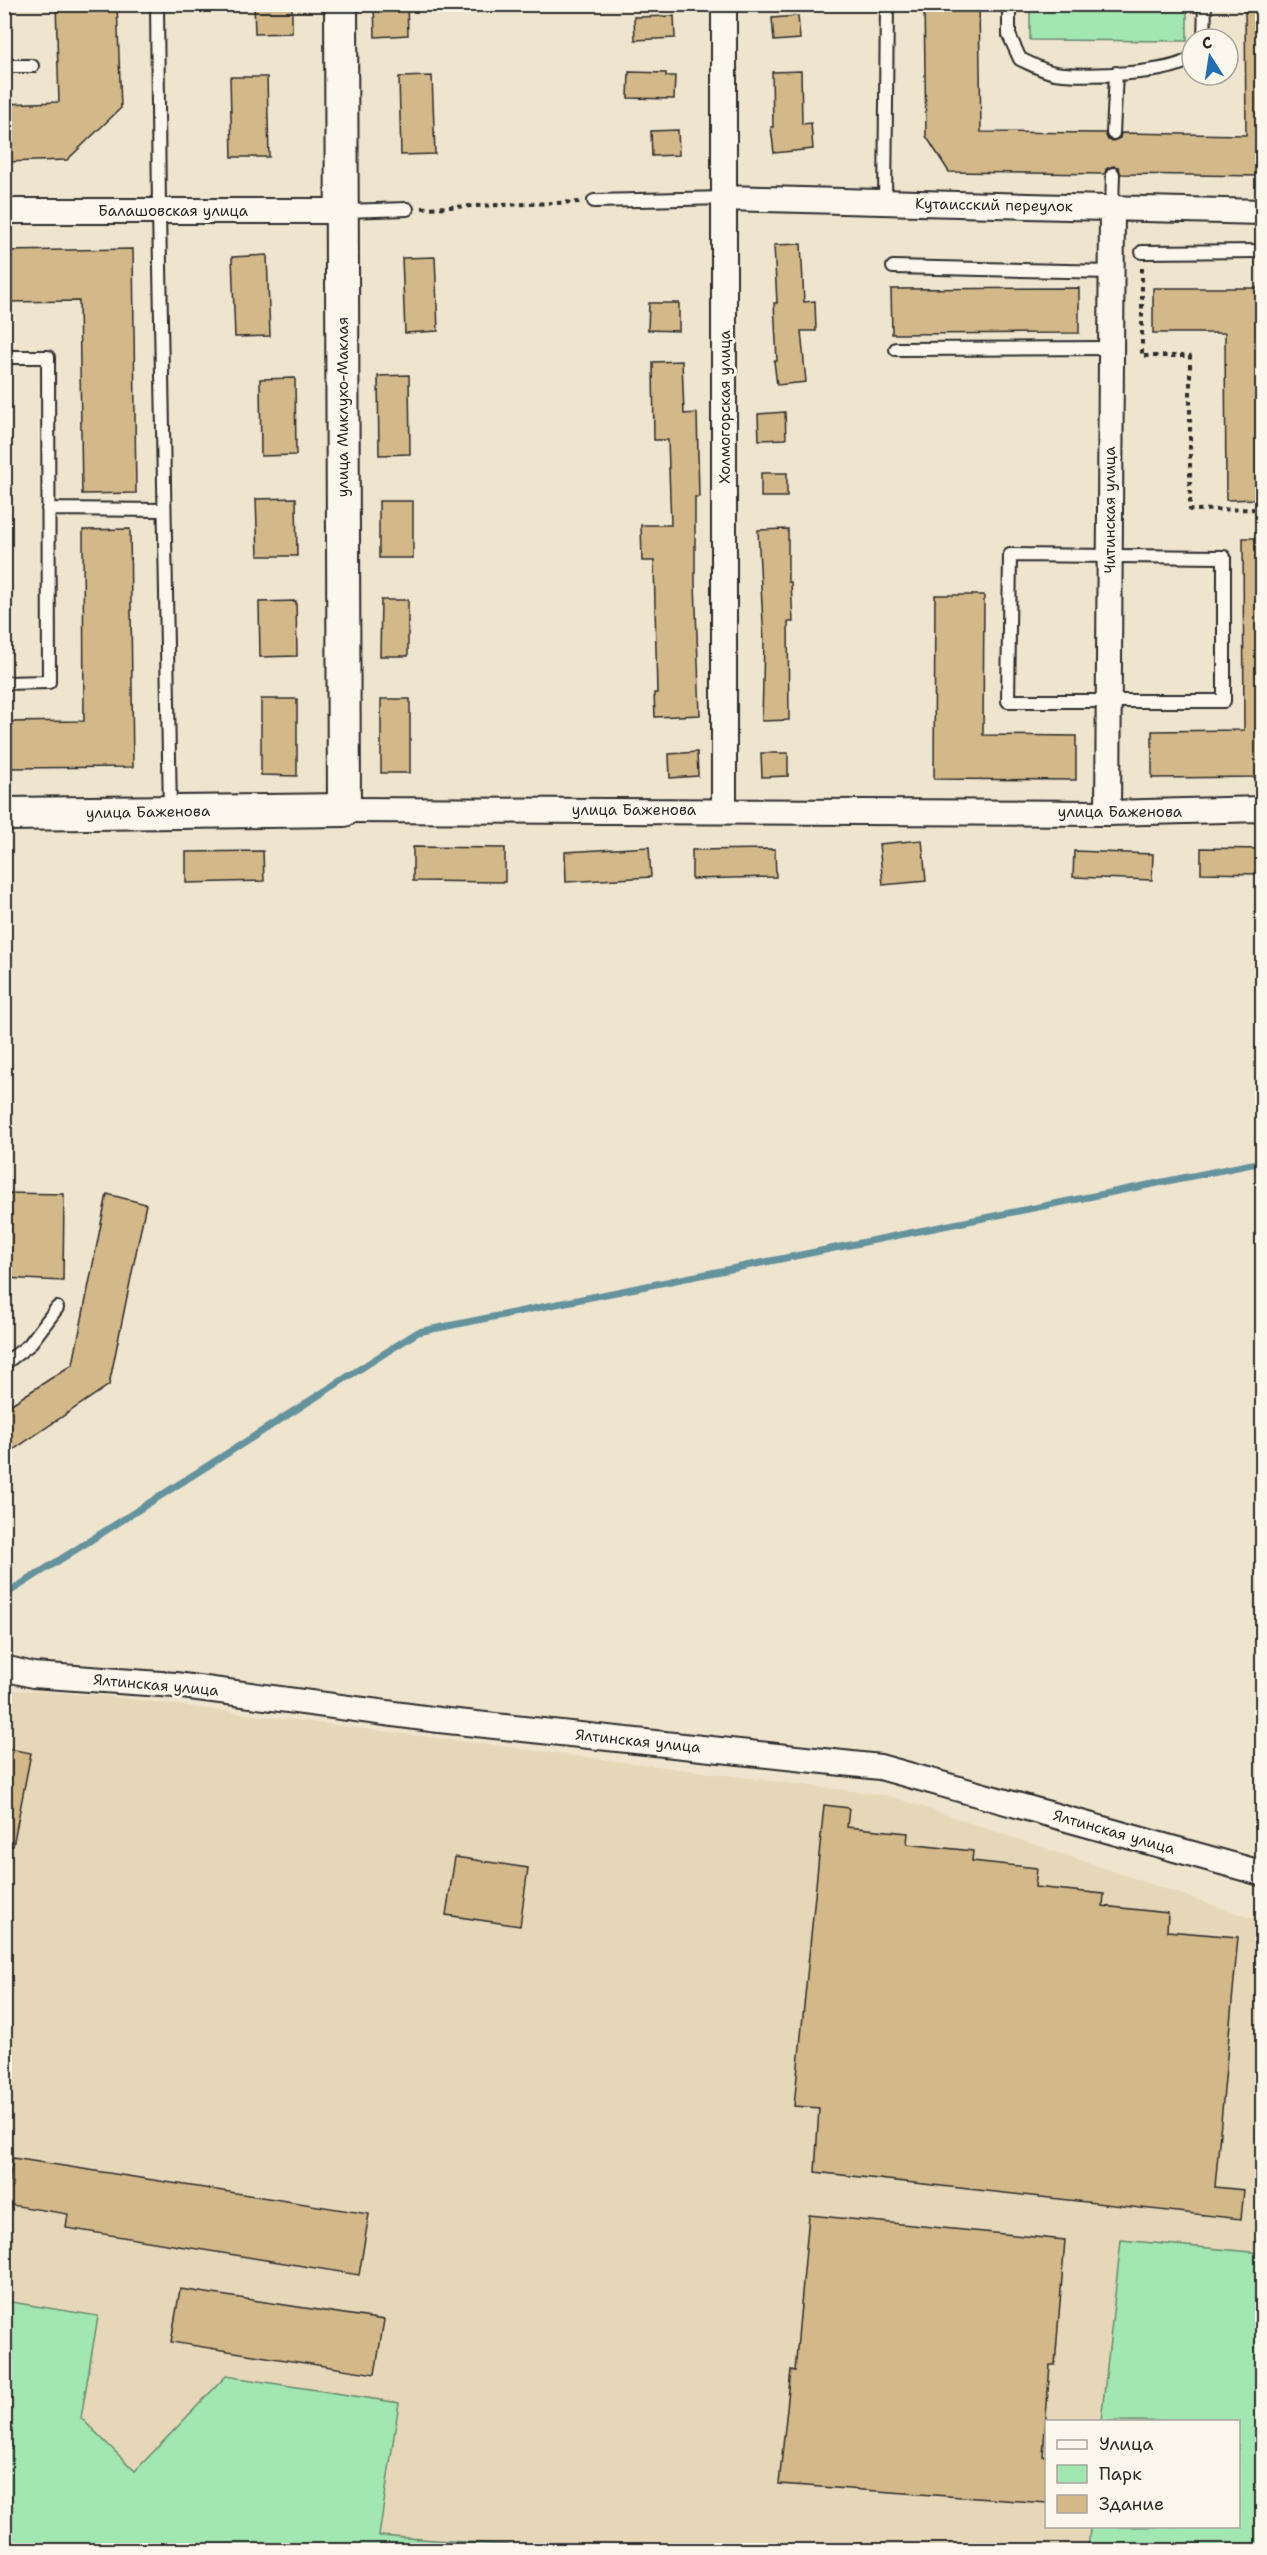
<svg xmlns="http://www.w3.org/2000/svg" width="1267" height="2555" viewBox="0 0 1267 2555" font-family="'Shantell Sans',sans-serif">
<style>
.built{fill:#e7d7b9}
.green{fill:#a2e6b2;stroke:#66886e;stroke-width:1.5}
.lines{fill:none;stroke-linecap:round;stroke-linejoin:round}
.stream{stroke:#65939d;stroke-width:7}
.building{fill:#d3b889;stroke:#2b2b2b;stroke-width:1.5}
.service-casing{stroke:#2b2b2b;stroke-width:16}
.minor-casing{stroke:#2b2b2b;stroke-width:28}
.tertiary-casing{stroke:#2b2b2b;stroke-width:36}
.path{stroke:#2b2b2b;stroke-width:4;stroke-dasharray:4.5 4.5;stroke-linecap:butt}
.service{stroke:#fbf7ec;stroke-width:12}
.minor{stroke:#fbf7ec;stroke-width:24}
.tertiary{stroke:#fbf7ec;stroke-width:32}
.labels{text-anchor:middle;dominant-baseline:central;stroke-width:6;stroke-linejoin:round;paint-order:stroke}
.street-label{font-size:15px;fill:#2b2b2b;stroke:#fbf7ec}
</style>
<rect width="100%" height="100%" fill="#efe4ce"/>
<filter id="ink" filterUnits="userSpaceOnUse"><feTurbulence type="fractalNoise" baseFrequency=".0167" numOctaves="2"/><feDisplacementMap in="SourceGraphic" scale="12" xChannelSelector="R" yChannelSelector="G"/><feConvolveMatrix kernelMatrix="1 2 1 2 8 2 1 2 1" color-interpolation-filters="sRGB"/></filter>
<g filter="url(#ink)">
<path class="built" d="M4,1689L106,1696L891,1796L1251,1918H1262V2253L1121,2241L1101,2421L1046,2422V2526L1090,2527L1088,2550H575L379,2536L135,2471L81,2418L98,2316L5,2301Z"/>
<path class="green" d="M1030,5H1187V41L1030,40Z
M1121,2240L1262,2253V2550H1088L1090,2527L1238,2526V2422L1101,2421Z
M5,2301L98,2316L81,2418L135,2471L226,2376L399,2403L379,2536L575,2550H5Z"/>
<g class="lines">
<path class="stream" d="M4,1598L6,1594L418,1332L1262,1162"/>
</g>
<path class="building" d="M56,4H117L121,108L67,160L4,162V104L59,102Z
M254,4H292V33L255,34Z
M374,4H407L408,35L375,37Z
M924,4H979L981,132L1105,133L1108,140L1113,141L1120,138L1121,133L1246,135L1245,4H1263V176L1121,174L1118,167L1113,166L1106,169L1105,174L949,172L926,136Z
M674,16L675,38L635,40L634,17Z
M798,16L800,39L774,41L772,18Z
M801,71L802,124L811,123L813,149L774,153L771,127H773L772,72Z
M629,72L666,73V76H675L674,99L628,98Z
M432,76L435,154L401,155L399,77Z
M230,77H267L269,157H232Z
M678,130L679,155L652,156L651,131Z
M801,244L804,302L815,301L816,331H801L806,382L777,385L774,361H777L774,303H777L774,245Z
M133,249L136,493L82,494L79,301L4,302V251Z
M267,255L270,336L235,337L232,257Z
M435,257L438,331L405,333L402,258Z
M1079,288V333L892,334L891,289Z
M1153,288H1263V499L1226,500L1225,333H1153Z
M649,303H679V331L648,330Z
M682,361L684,414L697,413L699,497H695V583L700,715L655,717L654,693H657L654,561H642L641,525H671L668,440H654L653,362Z
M409,375L410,454L379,455L378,376Z
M295,378L296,455L261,456L260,379Z
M785,412L786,439L759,440L758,414Z
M761,473H787V497H761Z
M296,498L297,556H258L256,499Z
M379,501H413V558H379Z
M130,529L133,767L4,768V722L84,721L83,530Z
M788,529V582H791L793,622H788L789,720L762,721L764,642L758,530Z
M1243,538H1263V777L1152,778V731L1244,730Z
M935,595H984L983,735L1076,736V780L934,779Z
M381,600H408V656H380Z
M296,601L297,656L260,657L259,602Z
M261,699H297V776L261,775Z
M381,699H410V773H381Z
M697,752L698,776L670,778L669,754Z
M761,753H788V776L762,777Z
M922,840L926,881L883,885L879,844Z
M413,847L505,848V882L413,881Z
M649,847L651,877L566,882L565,852Z
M1201,848L1263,849V874L1201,873Z
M775,849L776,877L692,879V850Z
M263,851L264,881L186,883V852Z
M1074,851L1153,854L1152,880L1073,877Z
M4,1193L64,1194L63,1281L4,1278Z
M107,1194L146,1204L109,1385L4,1456V1409L73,1364Z
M4,1748L31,1753L13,1846H4Z
M824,1805L849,1808L847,1827L908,1833L907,1844L973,1851L972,1861L1037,1868L1035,1887L1104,1894L1103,1906L1168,1913L1167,1931L1238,1937L1215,2187L1244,2190L1241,2219L815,2172L819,2108L794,2106Z
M455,1857L528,1868L520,1926L446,1915Z
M13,2158L369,2214L359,2275L66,2228L68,2214L5,2204Z
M809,2215L1065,2240L1055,2365H1050L1043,2456H1047V2503L779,2484L791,2370L795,2371Z
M180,2289L384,2320L375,2374L171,2342Z"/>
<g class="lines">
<g class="service-casing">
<path id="service" d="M157,4L159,211L170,811
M1009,4V35L1020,59C1031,64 1043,71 1055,73C1081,77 1174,75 1192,57
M1204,39L1205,4
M4,66H32
M1113,133L1116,73
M594,201L726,198
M885,202L887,4
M1112,208L1113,174
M344,211L407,209
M1142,252L1262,251
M893,267L1111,272
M896,349L1111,348
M4,357H48L49,682L4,683
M48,509L164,510
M1010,555L1224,557V701H1008Z
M4,1364L29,1345L57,1308"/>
</g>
<g class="minor-casing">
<path id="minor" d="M724,4V810
M726,198L1262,212
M4,211H342
M344,810L1108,813L1262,809
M1108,813L1112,208
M4,1668L33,1675L175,1685L439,1720L880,1767L1261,1873"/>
</g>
<g class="tertiary-casing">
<path id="tertiary" d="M4,814L344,810L341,4"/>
</g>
<path class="path" d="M422,208L580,202
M1142,268V356H1190V510L1262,509"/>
<use href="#service" class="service"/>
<use href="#minor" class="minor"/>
<use href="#tertiary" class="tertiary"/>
</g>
</g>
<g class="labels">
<g class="street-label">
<text transform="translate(994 205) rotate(1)">Кутаисский переулок</text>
<text x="173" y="211">Балашовская улица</text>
<text transform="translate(343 407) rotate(-90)">улица Миклухо-Маклая</text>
<text transform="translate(725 407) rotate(-90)">Холмогорская улица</text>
<text transform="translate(1110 510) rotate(-90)">Читинская улица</text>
<text x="634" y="810">улица Баженова</text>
<text transform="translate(148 812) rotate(-1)">улица Баженова</text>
<text x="1120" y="812">улица Баженова</text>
<text transform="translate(156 1685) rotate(5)">Ялтинская улица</text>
<text transform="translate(638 1741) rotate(6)">Ялтинская улица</text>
<text transform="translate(1114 1832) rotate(16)">Ялтинская улица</text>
</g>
</g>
<rect width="1267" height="2555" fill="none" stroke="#fbf7ec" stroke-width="24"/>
<rect x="12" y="12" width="1243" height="2531" fill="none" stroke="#2b2b2b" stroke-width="2" filter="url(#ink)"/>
<rect x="1045" y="2420" width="195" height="108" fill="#fbf7ec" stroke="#a8a59f" stroke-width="1.5"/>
<rect x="1057" y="2440" width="30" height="9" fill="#fbf7ec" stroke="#a8a59f" stroke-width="1.5"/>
<text x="1099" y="2450" font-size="18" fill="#2b2b2b">Улица</text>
<rect x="1057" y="2465" width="30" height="18" fill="#a2e6b2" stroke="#a8a59f" stroke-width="1.5"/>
<text x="1099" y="2480" font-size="18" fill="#2b2b2b">Парк</text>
<rect x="1057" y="2495" width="30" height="18" fill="#d3b889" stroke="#a8a59f" stroke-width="1.5"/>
<text x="1099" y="2510" font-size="18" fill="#2b2b2b">Здание</text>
<g transform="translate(1210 57) rotate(348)"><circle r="28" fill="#fbf7ec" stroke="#a8a59f" stroke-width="1.5"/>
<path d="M0-4.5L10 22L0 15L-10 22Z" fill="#1f6fb2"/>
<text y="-9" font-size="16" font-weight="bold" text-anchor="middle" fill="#2b2b2b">С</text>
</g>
</svg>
